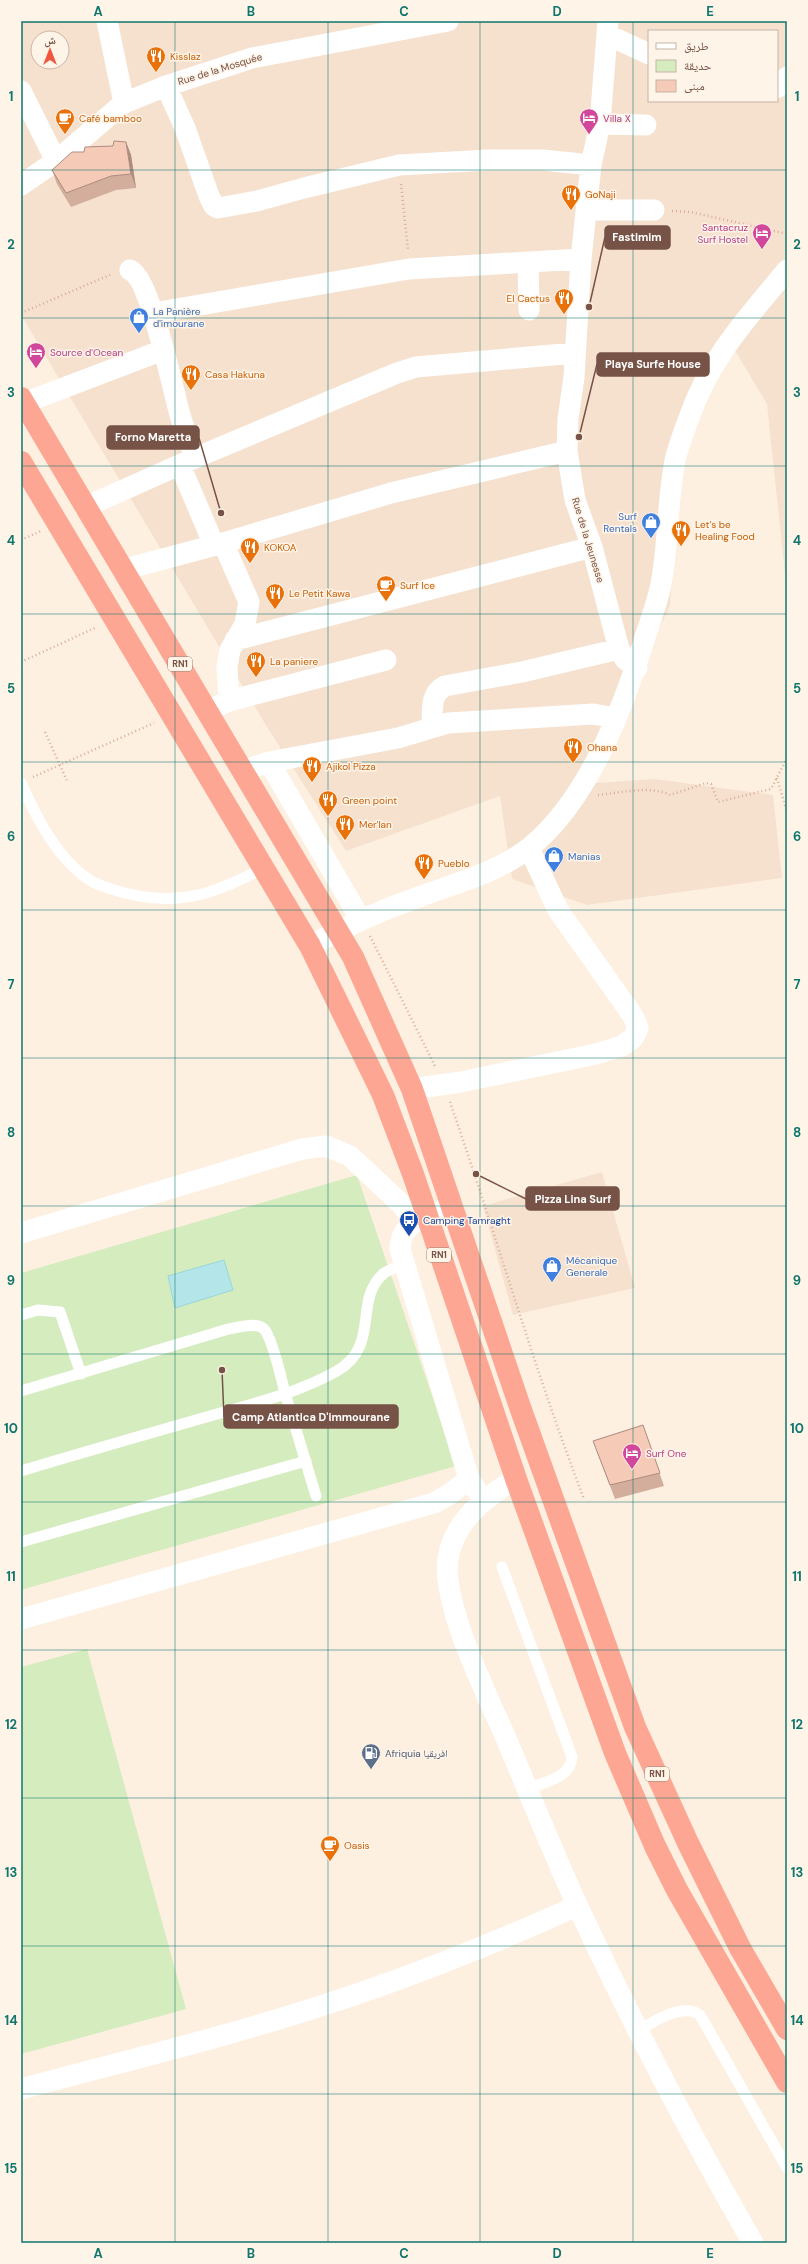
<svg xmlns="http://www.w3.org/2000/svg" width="808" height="2264" viewBox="0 0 808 2264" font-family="'DM Sans','Noto Naskh Arabic',sans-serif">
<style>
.residential{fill:#f6e1cf;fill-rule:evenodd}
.green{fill:#d5ecbf}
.water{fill:#b4e5e8;stroke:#9ad6da}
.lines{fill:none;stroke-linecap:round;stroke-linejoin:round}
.path{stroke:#d9ad9a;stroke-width:2.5;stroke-dasharray:1 3;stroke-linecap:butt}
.lane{stroke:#fff;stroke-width:11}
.street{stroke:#fff;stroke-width:21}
.highway{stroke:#fca693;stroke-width:22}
.wall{fill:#d3ae9d}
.shaded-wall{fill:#ac8d80}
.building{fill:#f5cab7;stroke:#ac8d80}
.grid{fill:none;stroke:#0f766e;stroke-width:1;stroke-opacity:0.55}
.labels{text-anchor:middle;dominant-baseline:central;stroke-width:3;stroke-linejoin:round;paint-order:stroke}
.shield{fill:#fff4e8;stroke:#9f8377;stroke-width:1}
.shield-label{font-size:9px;font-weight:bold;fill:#765346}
.food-label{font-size:10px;fill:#c56008;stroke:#fff4e8;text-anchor:start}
.street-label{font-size:10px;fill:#765346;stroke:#fff4e8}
.hotel-label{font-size:10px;fill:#b23c85;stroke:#fff4e8;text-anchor:start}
.shop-label{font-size:10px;fill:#366cbe;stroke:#fff4e8;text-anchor:start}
.transit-label{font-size:10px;fill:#164399;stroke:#fff4e8;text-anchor:start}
.service-label{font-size:10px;fill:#4e5e75;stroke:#fff4e8;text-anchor:start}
.leader{fill:none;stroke:#765346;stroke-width:1.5}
.callout-dot{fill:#765346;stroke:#fff4e8;stroke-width:1.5}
.callout{fill:#765346;stroke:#765346;stroke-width:1.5}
.callout-label{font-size:11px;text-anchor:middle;font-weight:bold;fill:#fff}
.neatline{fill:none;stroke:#0f766e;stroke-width:1.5}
.grid-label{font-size:13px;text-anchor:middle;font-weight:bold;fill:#0f766e}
</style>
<rect width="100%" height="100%" fill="#fef0e1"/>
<path class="residential" d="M21,21H787V593L767,404L731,344L681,441L670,606L582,784L655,779L773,795L782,878L587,905L512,879L500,796L346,851L267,727L21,315ZM649,31H777V101H649ZM38,38H62V62H38Z
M602,1172L635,1288L513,1315L483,1206Z"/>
<path class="green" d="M357,1175L456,1466L21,1590V1273Z
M87,1649L186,2009L21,2054V1667Z"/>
<path class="water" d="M224,1260L233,1290L175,1308L168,1276Z"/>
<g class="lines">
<path class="path" d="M401,184L408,250
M672,211L691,212L787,234
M21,313L112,274
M21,540L41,531
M21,662L97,627
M21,680L22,683
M45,732L68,783
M33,777L154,723
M777,778L787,812
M598,795C618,793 653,785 670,795L706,783L711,784L718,802L771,789L787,758
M370,936L435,1066
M450,1102C496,1234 534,1369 584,1499"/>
<path class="lane" d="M21,783C36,817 57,858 88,879C98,886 114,890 125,893C181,907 215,893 264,868
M21,1315L38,1310L60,1312L81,1374
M21,1391L225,1330C235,1328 256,1321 264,1329C272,1337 282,1381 285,1393C295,1427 306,1462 316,1496
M21,1471C84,1452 147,1434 210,1416C252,1404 298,1393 337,1371C381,1345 353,1301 383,1274C388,1269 398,1267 405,1265
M21,1542L306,1461
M502,1567L572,1757C571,1778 544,1782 527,1789
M637,2031C655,2022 681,2002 700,2015L787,2168"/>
<path class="street" d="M107,21L124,103
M608,21L600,124L591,165L581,259L574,377L568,419L567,451L575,500L592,547L619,649L625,659L637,668
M608,35L649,54
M166,86L185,128L209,196L214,206L218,208L257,201L304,188L399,165L488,160H543L591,165
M777,88L787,77
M21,91L56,161
M600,124L646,125
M21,185L56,161L124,103L166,86L252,58L448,21
M588,210H654
M528,262L529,310
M130,270C150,278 173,390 180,415C184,429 190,443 195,458
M153,313L409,269L581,259
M24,403L163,350
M180,465L214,545
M85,507L195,458L397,373L416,367L575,353
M122,570L223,543L391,493L567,451
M235,640L592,547
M229,701L386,660
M207,711L229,701L227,667L230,650L245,624L249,602L223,543
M432,728C433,712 429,694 445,686L522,672L619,649
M269,762L398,738L448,723L593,714L616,718
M242,771L269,762L361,920
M310,946C344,927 379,911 416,898C453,884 497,873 529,848C590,799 625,703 647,631C652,616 658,600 661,584C669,543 667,496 676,456C680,443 684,430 689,418C709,359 748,317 787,270
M412,1089L461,1082L596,1054L622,1046L633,1038L638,1028L633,1016L558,910L529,848
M453,1207C429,1216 401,1219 400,1249L469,1479L476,1490
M21,1233L302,1149L326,1146L350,1156L400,1203L416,1221
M516,1479C485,1497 455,1520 448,1558C441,1603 487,1695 506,1738C530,1795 553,1853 579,1909C632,2023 690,2134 753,2243
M21,1619L434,1503L450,1494L469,1479
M21,2089C125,2061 230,2036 333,2002C416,1975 497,1942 577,1906"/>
<path class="highway" d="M21,398L353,957L412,1089L520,1407L635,1727L688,1843L740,1948L787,2029
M21,462L310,946L383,1095L413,1174L516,1479L615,1753L655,1846L677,1890L787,2082"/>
</g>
<path class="wall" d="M126,142L131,155L136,188L116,190L71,207L57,184L52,170L84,152L113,146Z
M643,1425L664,1486L615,1499L593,1441Z"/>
<path class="shaded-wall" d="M126,142L131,155L136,188L131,174Z"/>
<path class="building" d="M114,141L126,142L131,174L111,176L66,193L52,170L72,152H84L85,147L113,146Z
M643,1425L660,1473L610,1485L593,1441Z"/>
<path class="grid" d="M175,21V2243M328,21V2243M480,21V2243M633,21V2243M21,170H787M21,318H787M21,466H787M21,614H787M21,762H787M21,910H787M21,1058H787M21,1206H787M21,1354H787M21,1502H787M21,1650H787M21,1798H787M21,1946H787M21,2094H787"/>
<defs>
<g id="restaurant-pin" transform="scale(1)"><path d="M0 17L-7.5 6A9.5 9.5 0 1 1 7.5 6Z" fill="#e8710a" stroke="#fff4e8"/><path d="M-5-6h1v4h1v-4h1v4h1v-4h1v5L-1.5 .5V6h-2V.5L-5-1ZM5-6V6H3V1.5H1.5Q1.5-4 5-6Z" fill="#fff"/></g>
<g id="cafe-pin" transform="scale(1)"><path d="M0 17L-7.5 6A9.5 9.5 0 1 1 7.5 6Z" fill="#e8710a" stroke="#fff4e8"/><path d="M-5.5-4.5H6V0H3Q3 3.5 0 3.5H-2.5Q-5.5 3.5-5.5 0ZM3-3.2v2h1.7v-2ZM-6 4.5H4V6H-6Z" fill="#fff"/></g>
<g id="hotel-pin" transform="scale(1)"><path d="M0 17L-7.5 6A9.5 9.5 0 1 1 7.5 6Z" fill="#d1479c" stroke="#fff4e8"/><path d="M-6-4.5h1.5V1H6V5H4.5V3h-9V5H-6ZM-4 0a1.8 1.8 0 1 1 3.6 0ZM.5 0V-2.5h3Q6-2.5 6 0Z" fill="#fff"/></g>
<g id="shop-pin" transform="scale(1)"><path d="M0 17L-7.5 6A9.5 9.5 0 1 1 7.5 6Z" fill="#3f7fe0" stroke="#fff4e8"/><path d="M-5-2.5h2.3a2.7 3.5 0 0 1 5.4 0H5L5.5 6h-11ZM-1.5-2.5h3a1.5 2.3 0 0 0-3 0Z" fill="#fff"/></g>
<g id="bus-pin" transform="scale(1)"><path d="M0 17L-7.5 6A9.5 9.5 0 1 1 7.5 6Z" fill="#1a4fb4" stroke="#fff4e8"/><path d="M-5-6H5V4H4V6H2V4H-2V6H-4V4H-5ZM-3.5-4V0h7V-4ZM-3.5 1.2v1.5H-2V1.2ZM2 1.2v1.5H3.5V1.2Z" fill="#fff"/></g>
<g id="fuel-pin" transform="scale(1)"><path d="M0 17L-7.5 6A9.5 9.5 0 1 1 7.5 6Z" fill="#5c6f8a" stroke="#fff4e8"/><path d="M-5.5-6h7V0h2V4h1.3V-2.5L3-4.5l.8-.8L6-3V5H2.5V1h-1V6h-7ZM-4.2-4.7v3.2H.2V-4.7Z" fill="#fff"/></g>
</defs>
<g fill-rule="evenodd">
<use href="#restaurant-pin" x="156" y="56"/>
<use href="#cafe-pin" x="65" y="118"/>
<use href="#hotel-pin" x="589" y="118"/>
<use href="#restaurant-pin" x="571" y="194"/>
<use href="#hotel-pin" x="762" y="233"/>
<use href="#restaurant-pin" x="564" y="298"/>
<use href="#shop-pin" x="139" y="317"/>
<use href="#hotel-pin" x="36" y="352"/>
<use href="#restaurant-pin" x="191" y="374"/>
<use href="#shop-pin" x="651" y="522"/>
<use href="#restaurant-pin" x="681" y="530"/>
<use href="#restaurant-pin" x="250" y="547"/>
<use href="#cafe-pin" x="386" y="585"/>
<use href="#restaurant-pin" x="275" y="593"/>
<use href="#restaurant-pin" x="256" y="661"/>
<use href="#restaurant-pin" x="573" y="747"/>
<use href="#restaurant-pin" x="312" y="766"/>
<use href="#restaurant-pin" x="328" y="800"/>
<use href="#restaurant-pin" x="345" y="824"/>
<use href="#shop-pin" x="554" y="856"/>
<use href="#restaurant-pin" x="424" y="863"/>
<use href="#bus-pin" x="409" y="1220"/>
<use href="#shop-pin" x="552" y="1266"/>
<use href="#hotel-pin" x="632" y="1453"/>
<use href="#fuel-pin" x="371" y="1753"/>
<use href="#cafe-pin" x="330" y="1845"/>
</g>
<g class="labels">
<g class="shield">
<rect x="168" y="657" width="24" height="14" rx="3"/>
<rect x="427" y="1248" width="24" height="14" rx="3"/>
<rect x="645" y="1767" width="24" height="14" rx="3"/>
</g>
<g class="shield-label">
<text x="180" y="664">RN1</text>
<text x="439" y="1255">RN1</text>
<text x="657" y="1774">RN1</text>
</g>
<g class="food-label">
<text x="170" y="56">Kisslaz</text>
<text x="79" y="118">Café bamboo</text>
<text x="585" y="194">GoNaji</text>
<text x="550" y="298" text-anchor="end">El Cactus</text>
<text x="205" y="374">Casa Hakuna</text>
<text x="695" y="524">Let’s be<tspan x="695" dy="12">Healing Food</tspan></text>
<text x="264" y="547">KOKOA</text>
<text x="400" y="585">Surf Ice</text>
<text x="289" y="593">Le Petit Kawa</text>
<text x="270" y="661">La paniere</text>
<text x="587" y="747">Ohana</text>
<text x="326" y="766">Ajikol Pizza</text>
<text x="342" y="800">Green point</text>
<text x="359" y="824">Mer'lan</text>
<text x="438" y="863">Pueblo</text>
<text x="344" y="1845">Oasis</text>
</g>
<g class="street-label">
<text transform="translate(220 69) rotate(-17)">Rue de la Mosquée</text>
<text transform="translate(588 540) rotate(73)">Rue de la Jeunesse</text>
</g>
<g class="hotel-label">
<text x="603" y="118">Villa X</text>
<text x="748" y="227" text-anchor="end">Santacruz<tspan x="748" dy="12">Surf Hostel</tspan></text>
<text x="50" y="352">Source d'Ocean</text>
<text x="646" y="1453">Surf One</text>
</g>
<g class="shop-label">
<text x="153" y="311">La Panière<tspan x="153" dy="12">d'imourane</tspan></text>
<text x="637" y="516" text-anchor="end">Surf<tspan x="637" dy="12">Rentals</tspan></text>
<text x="568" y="856">Manias</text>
<text x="566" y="1260">Mécanique<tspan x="566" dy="12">Generale</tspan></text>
</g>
<g class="transit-label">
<text x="423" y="1220">Camping Tamraght</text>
</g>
<g class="service-label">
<text x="385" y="1753">Afriquia افريقيا</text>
</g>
</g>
<path class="leader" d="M589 307L605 237M579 437L597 364M221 513L199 438M476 1174L526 1199M222 1370L224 1417"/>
<g class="callout-dot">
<circle cx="589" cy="307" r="4"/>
<circle cx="579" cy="437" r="4"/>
<circle cx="221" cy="513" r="4"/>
<circle cx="476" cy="1174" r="4"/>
<circle cx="222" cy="1370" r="4"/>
</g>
<g class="callout">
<rect x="605" y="226" width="65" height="23" rx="4"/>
<rect x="597" y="353" width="112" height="23" rx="4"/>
<rect x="107" y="426" width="92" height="23" rx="4"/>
<rect x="526" y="1187" width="93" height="23" rx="4"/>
<rect x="224" y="1405" width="174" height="23" rx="4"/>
</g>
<g class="callout-label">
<text x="637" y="241">Fastimim</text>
<text x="653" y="368">Playa Surfe House</text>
<text x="153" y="441">Forno Maretta</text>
<text x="573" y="1203">Pizza Lina Surf</text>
<text x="311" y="1421">Camp Atlantica D'immourane</text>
</g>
<rect width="808" height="2264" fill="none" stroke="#fff4e8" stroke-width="44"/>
<rect x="648" y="30" width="130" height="72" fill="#fff4e8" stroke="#c8b4a7"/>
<rect x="656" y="43" width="20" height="6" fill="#ffffff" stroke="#c8b4a7"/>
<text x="684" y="50" font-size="12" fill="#765346">طريق</text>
<rect x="656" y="60" width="20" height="12" fill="#d5ecbf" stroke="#c8b4a7"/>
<text x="684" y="70" font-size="12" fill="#765346">حديقة</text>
<rect x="656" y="80" width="20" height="12" fill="#f5cab7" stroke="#c8b4a7"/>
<text x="684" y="90" font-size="12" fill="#765346">مبنى</text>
<g transform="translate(50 50)"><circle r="19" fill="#fff4e8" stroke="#c8b4a7"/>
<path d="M0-3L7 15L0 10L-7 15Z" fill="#f0573e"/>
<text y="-6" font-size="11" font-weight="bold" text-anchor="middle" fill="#765346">ش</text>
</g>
<rect x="22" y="22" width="764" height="2220" class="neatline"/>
<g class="grid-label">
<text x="98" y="16">A</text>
<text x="251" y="16">B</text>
<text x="404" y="16">C</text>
<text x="557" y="16">D</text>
<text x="710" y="16">E</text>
<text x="11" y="101">1</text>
<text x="797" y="101">1</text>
<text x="11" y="249">2</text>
<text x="797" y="249">2</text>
<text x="11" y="397">3</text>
<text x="797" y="397">3</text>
<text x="11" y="545">4</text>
<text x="797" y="545">4</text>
<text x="11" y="693">5</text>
<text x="797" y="693">5</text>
<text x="11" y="841">6</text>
<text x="797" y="841">6</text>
<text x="11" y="989">7</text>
<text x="797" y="989">7</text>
<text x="11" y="1137">8</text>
<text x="797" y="1137">8</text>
<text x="11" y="1285">9</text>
<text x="797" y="1285">9</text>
<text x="11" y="1433">10</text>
<text x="797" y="1433">10</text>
<text x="11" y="1581">11</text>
<text x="797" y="1581">11</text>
<text x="11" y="1729">12</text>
<text x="797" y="1729">12</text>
<text x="11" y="1877">13</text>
<text x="797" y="1877">13</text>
<text x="11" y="2025">14</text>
<text x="797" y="2025">14</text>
<text x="11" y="2173">15</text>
<text x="797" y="2173">15</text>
<text x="98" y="2258">A</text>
<text x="251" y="2258">B</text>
<text x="404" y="2258">C</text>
<text x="557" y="2258">D</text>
<text x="710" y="2258">E</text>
</g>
</svg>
